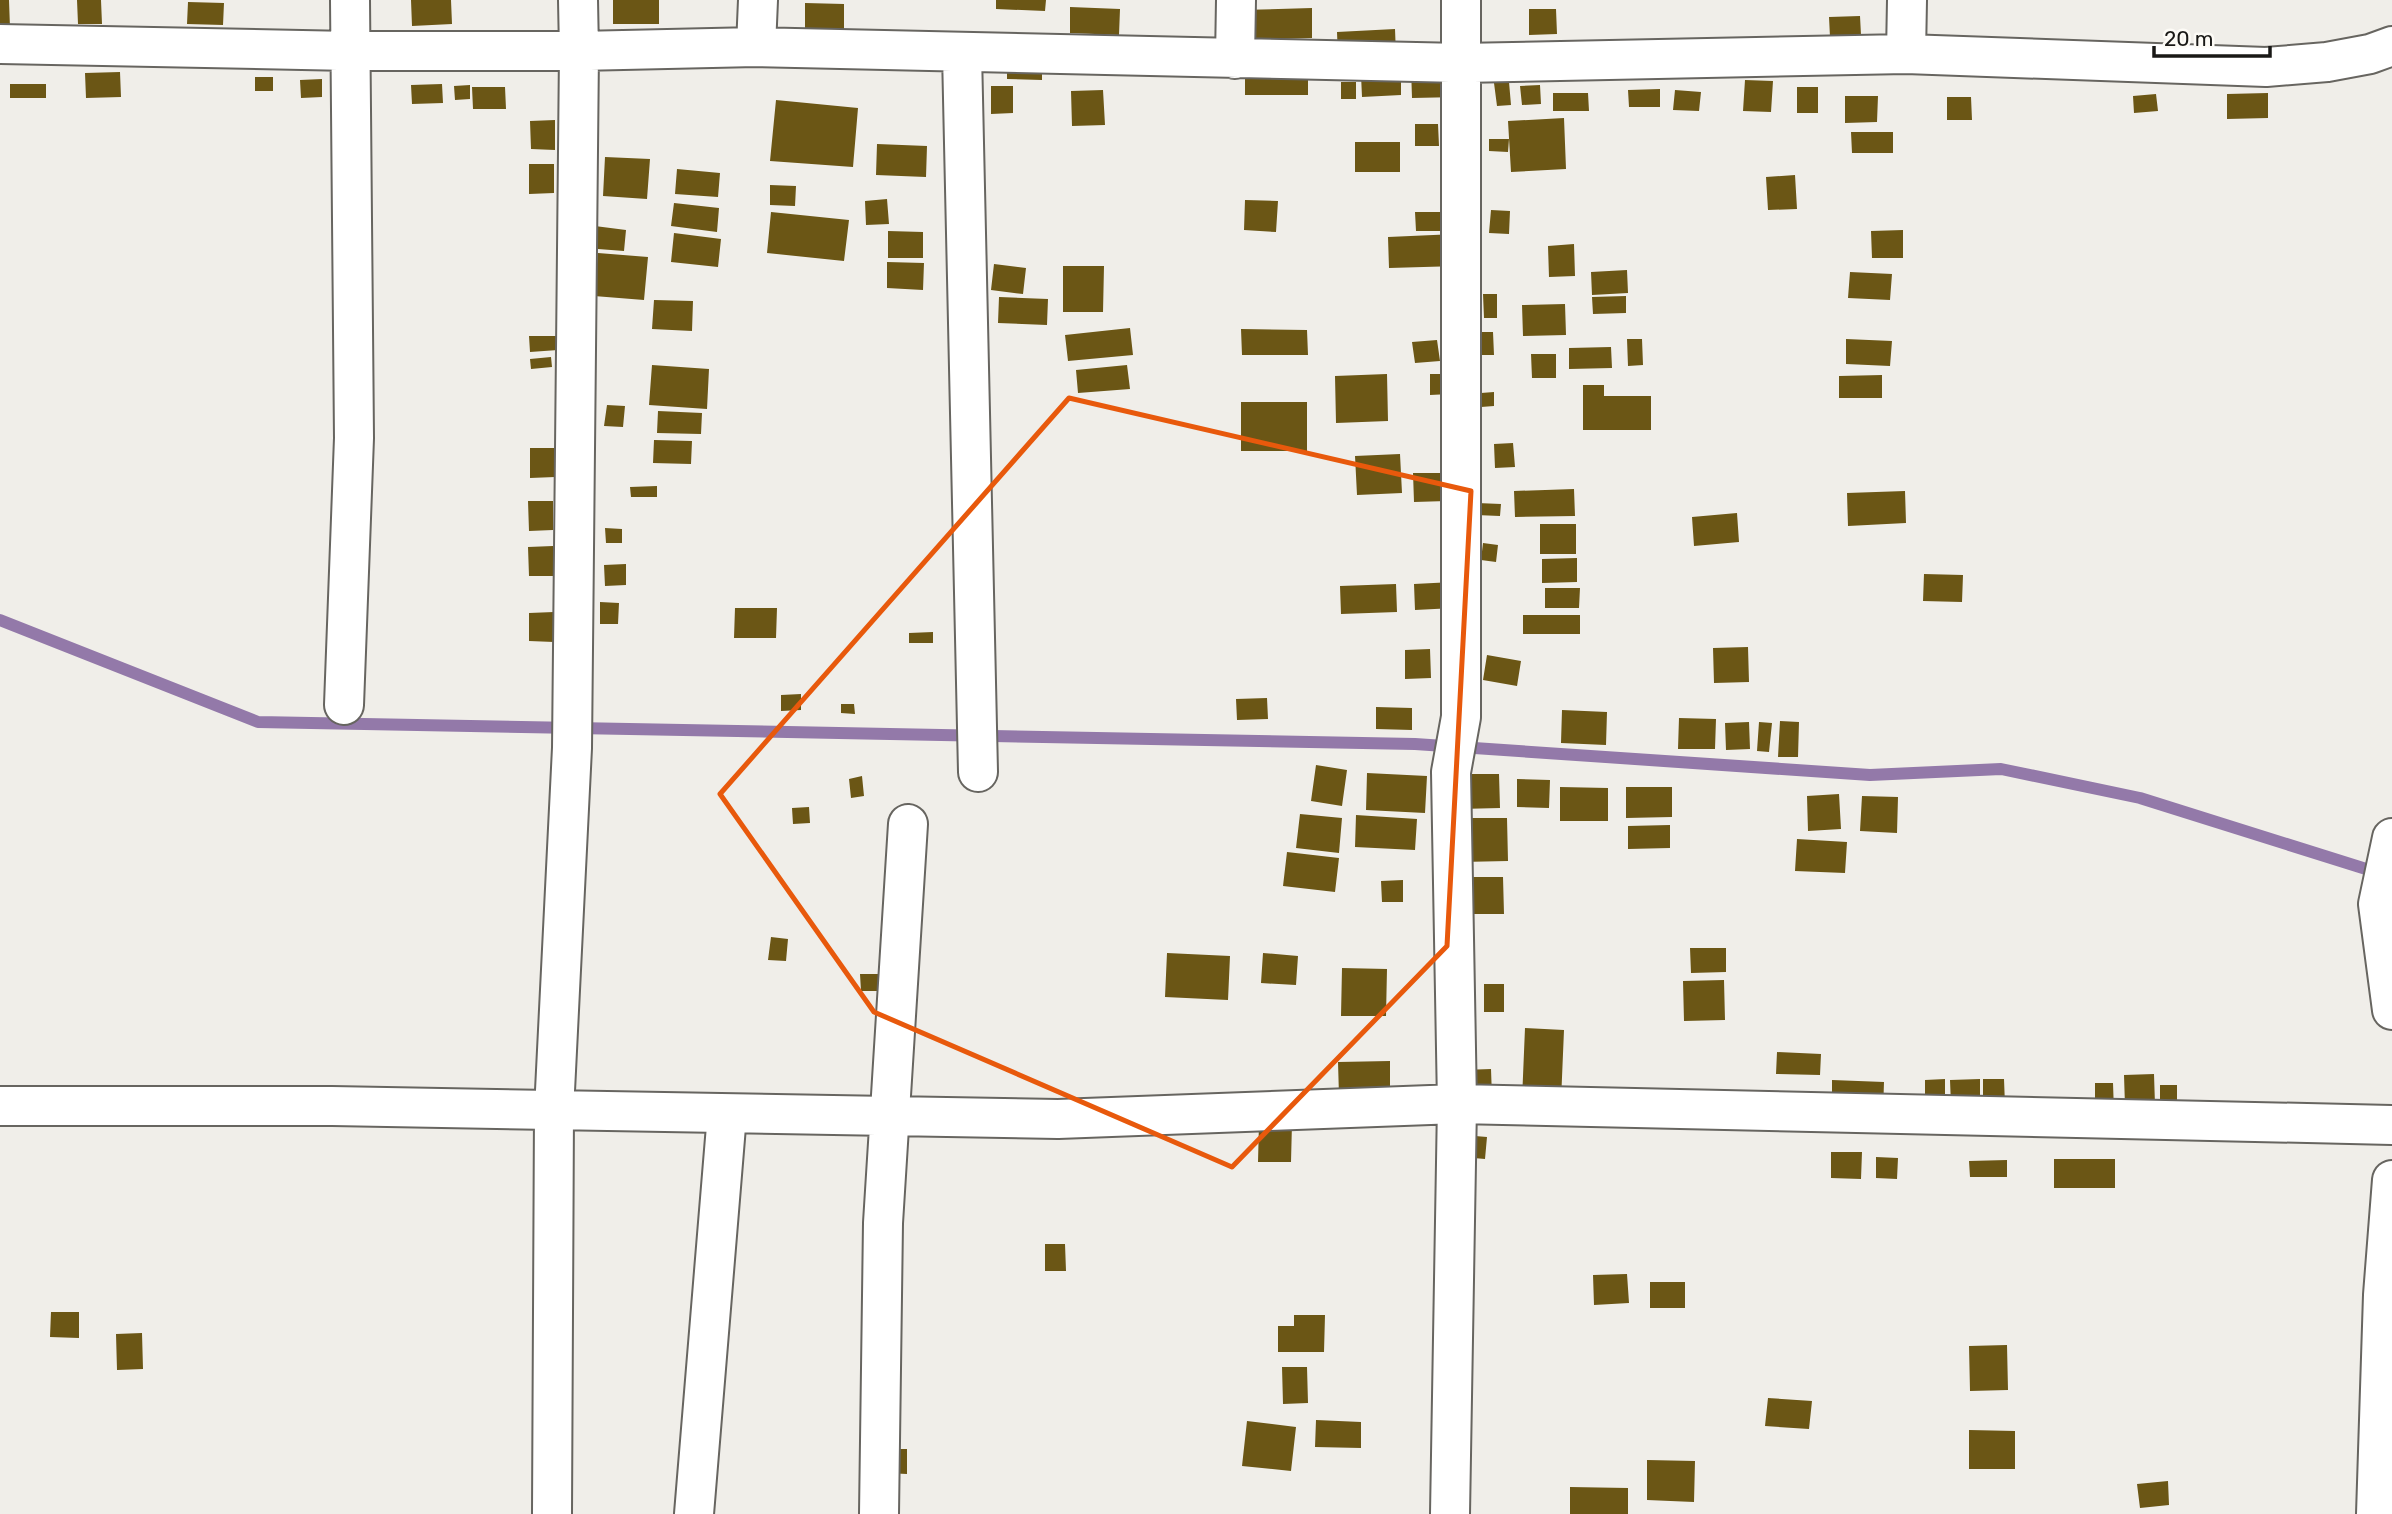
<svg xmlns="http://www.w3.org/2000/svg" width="2392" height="1514" viewBox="0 0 2392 1514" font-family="Rubik,sans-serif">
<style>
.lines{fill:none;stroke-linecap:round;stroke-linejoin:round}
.stream{stroke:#9379a9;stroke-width:12}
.building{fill:#6b5615}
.minor-casing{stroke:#676560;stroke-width:42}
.minor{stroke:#fff;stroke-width:38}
.marked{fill:none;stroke:#e8590c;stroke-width:5;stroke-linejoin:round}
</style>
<rect width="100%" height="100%" fill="#f0eee9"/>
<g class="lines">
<path class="stream" d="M0,620L258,722L1415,744L1870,775L2001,769L2140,798L2382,874"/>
</g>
<path class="building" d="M0,0H9L10,28H0Z
M77,0H101L102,24H78Z
M411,0H451L452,24L412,26Z
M613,0H659V24H613Z
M996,0H1046L1045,11L996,9Z
M188,2L224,3L223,25L187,24Z
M805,3L844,4V44H805Z
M1070,7L1120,9L1119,35L1070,33Z
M1312,8V38L1242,40L1241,10Z
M1529,9H1556L1557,34L1529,35Z
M1860,16L1861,35L1830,37L1829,17Z
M1395,29L1396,55L1338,58L1337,32Z
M1007,62L1042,63V80L1007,79Z
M1458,67L1459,97L1412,98L1411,68Z
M1308,69V95H1245V70Z
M120,72L121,97L86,98L85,73Z
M1401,74V95L1362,97L1361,75Z
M255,77H273V91H255Z
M322,79V97L301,98L300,80Z
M1745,80L1773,81L1771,112L1743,111Z
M1341,82H1356V99H1341Z
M1509,82L1511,105L1497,106L1494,83Z
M10,84H46V98H10Z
M442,84L443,103L412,104L411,85Z
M470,85V99L455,100L454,86Z
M1540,85L1541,104L1522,105L1520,86Z
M991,86H1013V113L991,114Z
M472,87H505L506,109H473Z
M1797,87H1818V113H1797Z
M1660,89V107H1629L1628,90Z
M1103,90L1105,125L1072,126L1071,91Z
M1675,90L1701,92L1699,111L1673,110Z
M1553,93H1588L1589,111H1553Z
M2268,93V118L2227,119V94Z
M2156,94L2158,111L2134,113L2133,96Z
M1845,96H1878L1877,122L1845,123Z
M1947,97H1971L1972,120H1947Z
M776,100L858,108L853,167L770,161Z
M1564,118L1566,169L1511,172L1508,121Z
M555,120V150L531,149L530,121Z
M1415,124H1438L1439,146H1415Z
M1851,132H1893V153H1852Z
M1489,139H1509L1508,152L1489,151Z
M1355,142H1400V172H1355Z
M877,144L927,146L926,177L876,175Z
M605,157L650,159L647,199L603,196Z
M529,164H554V193L529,194Z
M677,169L720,173L718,197L675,194Z
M1795,175L1797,209L1768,210L1766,177Z
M770,185L796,186L795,206L770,205Z
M887,199L889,224L866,225L865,201Z
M1245,200L1278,201L1276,232L1244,230Z
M674,203L719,208L717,232L671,226Z
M1491,210L1510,211L1509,234L1489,233Z
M771,212L849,220L844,261L767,253Z
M1415,212H1444V231H1416Z
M587,225L626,230L624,251L585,248Z
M1903,230V258H1872L1871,231Z
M888,231L923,232V258H888Z
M674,233L721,239L718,267L671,262Z
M1456,234L1458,266L1389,268L1388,237Z
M1574,244L1575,276L1549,277L1548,246Z
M598,253L648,257L644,300L594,296Z
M887,262L924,263L923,290L887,288Z
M994,264L1026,268L1023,294L991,290Z
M1063,266H1104L1103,312H1063Z
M1627,270L1628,293L1592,295L1591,272Z
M1850,272L1892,274L1890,300L1848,298Z
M1483,294H1497V318H1484Z
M1626,296V313L1593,314L1592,297Z
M999,297L1048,299L1047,325L998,323Z
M654,300L693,301L692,331L652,329Z
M1565,304L1566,335L1523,336L1522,305Z
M1130,328L1133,355L1068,361L1065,335Z
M1241,329L1307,330L1308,355H1242Z
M1480,332H1493L1494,355H1481Z
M529,336H557L558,350L530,352Z
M1627,339H1642L1643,365L1628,366Z
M1846,339L1892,341L1890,366L1846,364Z
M1437,340L1440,361L1415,363L1412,342Z
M1611,347L1612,368L1569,369V348Z
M1531,354H1556V378H1532Z
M551,357L552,367L531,369L530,359Z
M652,365L709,369L707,409L649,405Z
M1127,365L1130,389L1078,393L1076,370Z
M1387,374L1388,421L1336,423L1335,376Z
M1430,374H1449L1450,394L1430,395Z
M1882,375V398H1839V376Z
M1583,385H1604V396H1651V430H1583Z
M1494,392V406L1481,407V393Z
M1241,402H1307V451H1241Z
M607,405L625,406L623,427L604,426Z
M658,411L702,413L701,434L657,433Z
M654,440L692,441L691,464L653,463Z
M1513,443L1515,467L1495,468L1494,444Z
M530,448H554L555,477L530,478Z
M1400,454L1402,493L1357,495L1355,456Z
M1413,473H1446L1447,501L1414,502Z
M657,486V497H631L630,487Z
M1574,489L1575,516L1515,517L1514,491Z
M1905,491L1906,523L1848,526L1847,493Z
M528,501H553V530L529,531Z
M1477,503L1501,504L1500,516L1476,515Z
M1737,513L1739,542L1694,546L1692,517Z
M1540,524H1576V554H1540Z
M605,528L622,529V543H606Z
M1483,543L1498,545L1496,562L1481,560Z
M553,546V576H529L528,547Z
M1577,558V582L1542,583V559Z
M626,564V585L605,586L604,565Z
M1924,574L1963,575L1962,602L1923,601Z
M1453,582L1454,608L1415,610L1414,584Z
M1396,584L1397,612L1341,614L1340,586Z
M1545,588H1580L1579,608H1545Z
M600,602L619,603L618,624H600Z
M735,608H777L776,638H734Z
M554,612V642L529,641V613Z
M1523,615H1580V634H1523Z
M933,632V643H909V633Z
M1748,647L1749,682L1714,683L1713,648Z
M1430,649L1431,678L1405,679V650Z
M1487,655L1521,661L1517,686L1483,680Z
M801,694V710L781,711V695Z
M1267,698L1268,719L1237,720L1236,699Z
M841,704H854L855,714L841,713Z
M1376,707L1412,708V730L1376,729Z
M1562,710L1607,712L1606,745L1561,743Z
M1679,718L1716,719L1715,749H1678Z
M1780,721L1799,722L1798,757H1778Z
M1749,722L1750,749L1726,750L1725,723Z
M1759,722L1772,723L1769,752L1757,751Z
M1316,765L1347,770L1342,806L1311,801Z
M1367,773L1427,776L1425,813L1366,810Z
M1459,774H1499L1500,808L1460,809Z
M862,776L864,796L851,798L849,779Z
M1517,779L1550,780L1549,808L1517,807Z
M1560,787L1608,788V821H1560Z
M1626,787H1672V817L1626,818Z
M1839,794L1841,829L1808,831L1807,796Z
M1862,796L1898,797L1897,833L1860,831Z
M809,807L810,823L793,824L792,808Z
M1300,814L1342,818L1339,853L1296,848Z
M1356,815L1417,819L1415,850L1355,847Z
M1460,818H1507L1508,861L1461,862Z
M1670,825V848L1628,849V826Z
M1797,839L1847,842L1845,873L1795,871Z
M1287,852L1339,858L1335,892L1283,886Z
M1460,877H1503L1504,914H1461Z
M1403,880V902H1382L1381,881Z
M771,937L788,939L786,961L768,960Z
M1690,948H1726V972L1691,973Z
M1167,953L1230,956L1228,1000L1165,997Z
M1263,953L1298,956L1296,985L1261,983Z
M1342,968L1387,969L1386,1016H1341Z
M860,974H882V991H861Z
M1724,980L1725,1020L1684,1021L1683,981Z
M1484,984H1504V1012H1484Z
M1525,1028L1564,1030L1561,1101L1522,1100Z
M1777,1052L1821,1054L1820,1075L1776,1074Z
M1390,1061V1095L1339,1096L1338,1062Z
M1491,1069L1492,1097L1463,1098V1070Z
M2154,1074L2155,1105L2125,1106L2124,1075Z
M1945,1079V1107L1925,1108V1080Z
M1980,1079V1104L1951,1105L1950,1080Z
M1983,1079H2004L2005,1105H1983Z
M1832,1080L1884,1082L1883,1112L1832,1110Z
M2095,1083H2113L2114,1112H2095Z
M2160,1085H2177V1102H2160Z
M1259,1123H1292L1291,1162H1258Z
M1463,1135L1487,1137L1485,1159L1462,1157Z
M1831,1152H1862L1861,1179L1831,1178Z
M1876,1157L1898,1158L1897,1179L1876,1178Z
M2054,1159H2115V1188H2054Z
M2007,1160V1177H1970L1969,1161Z
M1045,1244H1065L1066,1271H1045Z
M1627,1274L1629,1303L1594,1305L1593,1275Z
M1650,1282H1685V1308H1650Z
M51,1312H79V1338L50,1337Z
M1294,1315H1325L1324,1352H1278V1326H1294Z
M142,1333L143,1369L117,1370L116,1334Z
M2007,1345L2008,1390L1970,1391L1969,1346Z
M1282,1367H1307L1308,1403L1283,1404Z
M1768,1398L1812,1401L1809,1429L1765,1426Z
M1316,1420L1361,1422V1448L1315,1447Z
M1247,1421L1296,1427L1291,1471L1242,1466Z
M1969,1430L2015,1431V1469H1969Z
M887,1449H907V1474L886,1473Z
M1647,1460L1695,1461L1694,1502L1647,1500Z
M2168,1481L2169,1505L2140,1508L2137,1484Z
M1570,1487L1628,1488V1514H1570Z"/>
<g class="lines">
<g class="minor-casing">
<path id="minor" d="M0,44L350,51H579L756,47L1461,63L1906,54L2266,67L2327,62L2370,54L2392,46
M756,47L758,0
M962,53L978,772
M1906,54L1907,0
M1235,59L1236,0
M344,705L354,438L350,0
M2392,838L2378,904L2392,1010
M0,1106H332L1058,1119L1457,1104L2392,1125
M552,1514L554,1111L572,748L579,51L578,0
M694,1514L727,1114
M879,1514L883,1223L908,824
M1450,1514L1457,1104L1451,772L1461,717V0
M2376,1514L2383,1295L2392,1180"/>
</g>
<use href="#minor" class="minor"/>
</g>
<path class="marked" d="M1069,398L1471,491L1447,946L1232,1167L874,1012L720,794Z"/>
<path d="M2154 46v10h116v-10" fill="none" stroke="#191816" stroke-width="3.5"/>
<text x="2164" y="46" font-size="21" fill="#191816" stroke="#fdfbf6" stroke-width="5" paint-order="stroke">20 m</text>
</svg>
